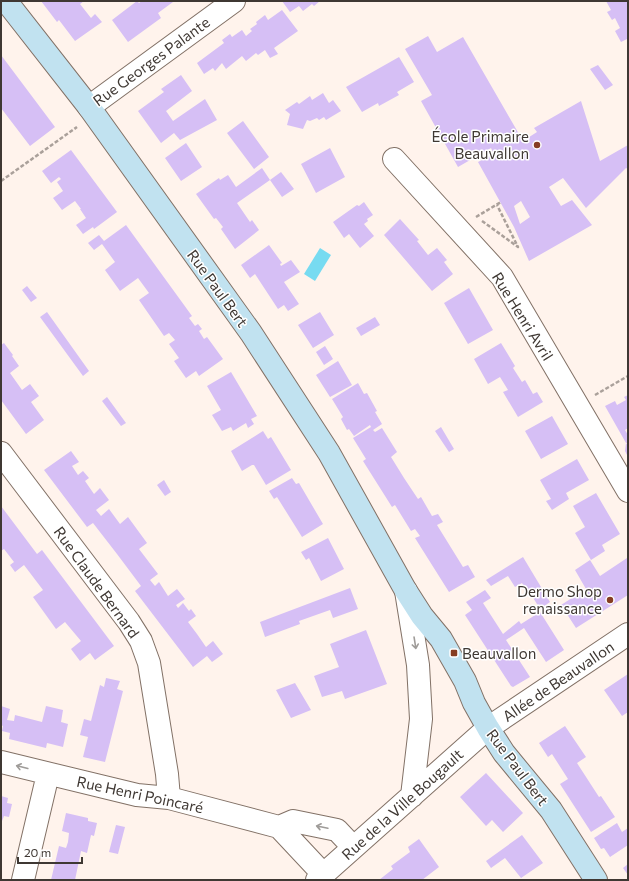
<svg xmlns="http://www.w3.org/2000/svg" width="629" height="881" viewBox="0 0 629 881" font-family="Commissioner,sans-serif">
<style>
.water{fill:#77dbf1}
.building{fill:#d6bff5;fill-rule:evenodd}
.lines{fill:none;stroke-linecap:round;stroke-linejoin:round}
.minor-casing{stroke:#827166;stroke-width:24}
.secondary-casing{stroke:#827166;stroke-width:24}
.path{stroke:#aaa09a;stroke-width:2.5;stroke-dasharray:4 2;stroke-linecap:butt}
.minor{stroke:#fff;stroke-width:22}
.secondary{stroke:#c1e2f0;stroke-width:22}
.oneway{stroke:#9f9c99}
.poi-dot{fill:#863d22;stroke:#fff;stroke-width:1.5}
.labels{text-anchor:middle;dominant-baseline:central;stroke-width:3;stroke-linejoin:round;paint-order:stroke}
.street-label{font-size:15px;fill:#3f3833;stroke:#fff}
.poi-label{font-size:15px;fill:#3f3833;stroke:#fff;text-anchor:end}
</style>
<rect width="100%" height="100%" fill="#fff3ec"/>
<path class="water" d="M320,248L331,255L315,281L304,274Z"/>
<path class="building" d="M41,1H84L80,4L91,18L95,14L102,22L75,41L59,20L57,22Z
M137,1L139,3L142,1L173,2L158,13L161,18L128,42L112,20Z
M282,1H320L314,6L312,4L303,11L299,6L290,12Z
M606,1H628V41L627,39L621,42L615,31L620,28L615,18L612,20L607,12L611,10Z
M282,10L298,31L274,48L278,54L270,58L265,50L258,55L256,53L246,61L242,56L226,69L222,63L215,71L213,68L204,74L197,63L224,43L222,40L230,34L232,37L242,30L246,36L252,31L250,29L257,24L256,22L265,15L268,20Z
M428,36L437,52L463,37L523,141L537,132L534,128L581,101L600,161L628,145V169L626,168L586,208L563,178L549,187L561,206L572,200L592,225L529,261L514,227L478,162L494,154L491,148L458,167L421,101L432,95L405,49ZM521,201L530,217L520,224L514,206Z
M1,55L55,127L30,146L1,108Z
M399,57L414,82L397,92L399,95L379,106L378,103L362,112L346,87Z
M598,65L613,85L605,90L590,69Z
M181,75L192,91L166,111L173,121L205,99L217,120L180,140L174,133L161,143L138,111L164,92L161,89Z
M323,93L329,103L333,100L341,111L326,120L324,117L319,120L317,118L310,121L307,120L303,129L287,125L290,114L285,110L297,102L299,104L310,96L312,100Z
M243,121L269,157L254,169L227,133Z
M186,143L202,167L181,181L165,158Z
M330,148L345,177L316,193L301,164Z
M71,150L117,212L94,229L93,227L83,234L76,225L86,218L80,209H81L75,201L62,210L53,198L63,191L57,182L61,179L59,177L51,183L42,171Z
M262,168L270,180L237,203L250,222L252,220L259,230L235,249L221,229L223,227L216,218L214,219L196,194L219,178L220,180L228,175L236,187Z
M281,172L294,189L282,197L270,180Z
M364,202L373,215L367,219L368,221L364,224L374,236L360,248L349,234L344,238L333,222L357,205L359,206Z
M400,219L419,240L417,241L428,255L437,248L447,260L444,262L453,274L432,291L384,235Z
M126,225L192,316L189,318L195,326L198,324L202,329L199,331L204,339L207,337L223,359L199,376L196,371L186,378L174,361L179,358L169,344L175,340L169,333L164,336L139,300L149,293L138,278L120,291L105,270L115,262L102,244L94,250L88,243L99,235L104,241Z
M269,245L282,263L280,264L281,266L291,260L300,272L284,282L299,304L288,311L284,305L278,309L255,274L250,278L241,265Z
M27,286L37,298L31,302L22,290Z
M469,288L493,330L468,344L444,303Z
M47,312L89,371L83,376L40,317Z
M320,312L334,335L313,348L298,325Z
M375,317L380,325L361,336L356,328Z
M4,343L13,355L12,356L19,366L10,373L22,390L30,384L39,396L31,402L44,420L26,434L1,400V345Z
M501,343L515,366L513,368L522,382L525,380L533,394L537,392L543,402L518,417L503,392L508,390L500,377L488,384L474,359Z
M325,346L333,359L324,365L316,352Z
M338,361L352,385L330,397L316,375Z
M231,372L257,416L251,419L254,424L248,428L246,423L233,431L231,427L222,431L212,415L221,410L207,386Z
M358,383L364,394L367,393L377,411L375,412L382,424L373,430L375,432L382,428L397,452L391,457L404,478L418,499L421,497L432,516L438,514L443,522L437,525L463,567L468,565L475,577L449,592L415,538L420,536L415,529L411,531L395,505L392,507L363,461L366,459L353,438L371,427L370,425L354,436L349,429L347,430L341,419L343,417L332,399Z
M628,395V428L625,430L628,435V443H626L605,406L615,401L617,405L626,400L624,397Z
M107,397L126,423L121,426L102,401Z
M552,416L568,444L541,459L525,431Z
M441,427L454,449L449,452L435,431Z
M263,431L268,439L271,437L291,470L266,485L254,465H252L242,471L231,451Z
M626,443L628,446V457L625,451Z
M71,451L79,462L72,466L78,475L83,471L89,478L85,481L94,494L100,488L109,500L96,510L101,516L109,509L120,524L128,517L147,543L139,549L158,574L150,580L155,586L159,582L168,596L177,589L185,599L176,605L178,608L183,603L189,611L191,609L196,616L188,622L197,634L206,647L213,641L223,654L212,662L207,656L193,667L135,591L141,586L117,554L93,523L87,527L44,470Z
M577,459L589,480L566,493L569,499L552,510L546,501L551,499L540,480Z
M292,478L296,484L299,483L323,524L302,537L277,497L274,499L269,491Z
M164,480L171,492L165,496L157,485Z
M596,493L620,534L602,545L605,551L591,560L575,533L585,527L573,506Z
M1,506L37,554L42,550L114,646L95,660L90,653L80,661L71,649L81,641L65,622L56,629L33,597L43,590L24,565L15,572L10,565L14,562L4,549L1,551Z
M328,538L344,569L321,581L309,558L306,560L301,552Z
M523,557L550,602L540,609L532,596L530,597L522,583L515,587L508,576L491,586L486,580Z
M627,558L628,561V595L576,628L561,605L586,589L575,570L590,560L600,576Z
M350,588L358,609L333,618L330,610L299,621L300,624L265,637L260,622Z
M485,590L491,598L483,603L503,634L519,621L521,624L540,612L564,650L546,662L524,628L506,640L530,677L513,687L511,686L465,615L472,610L466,602Z
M366,630L387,684L345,699L342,691L322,697L314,676L339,667L330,644Z
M628,674V712L622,716L604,690Z
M106,678L120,681L117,689L123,691L105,762L83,757L88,737L80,735L84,719L91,721L100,685L104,687Z
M295,683L311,710L291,718L276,690Z
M1,706L10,709L7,720L14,721L15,715L42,722L46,706L63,710L61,722L68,724L63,747L47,743L46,748L9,739L10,733L2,731L3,726L1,725Z
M565,726L586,757L577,763L599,797L601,796L615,817L591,832L560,784L568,779L552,754L548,757L539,743Z
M486,773L523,813L503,832L492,820L486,826L460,797Z
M1,796L8,798L7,803L12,804L9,817L4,816L2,821L1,820Z
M66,813L88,818V821L97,823L94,836L91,835L87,853L81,851L75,880H51L59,846L66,848L68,842L69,833L62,831Z
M617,823L622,832L628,828V845L610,857L604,848L601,849L594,838Z
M116,825L125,827L118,854L109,852Z
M522,835L543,863L521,878L505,858L491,868L486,861Z
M419,839L439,867L422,880H379L393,869L391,866L410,852L408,847Z
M628,864V875L623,868Z"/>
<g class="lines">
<g class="minor-casing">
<path id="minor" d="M89,107L234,1
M394,159L502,277L628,491
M1,453L129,622L141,641L149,663L167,774L169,798
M406,591L418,665L421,719L412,796
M1,762L137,795L169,798L279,827L323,874
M279,827L293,821L337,830L353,847
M23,880L48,774
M317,880L488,728L628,634"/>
</g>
<g class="secondary-casing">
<path id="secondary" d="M6,1L89,107L251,333L329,453L406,591L422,616L441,639L465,681L474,703L488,728L504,753L551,810L596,880"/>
</g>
<path class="path" d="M1,181L77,127
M476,217L501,202
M482,221L518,247L497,205
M595,395L628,376"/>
<use href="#minor" class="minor"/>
<use href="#secondary" class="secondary"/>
</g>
<defs><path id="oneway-shaft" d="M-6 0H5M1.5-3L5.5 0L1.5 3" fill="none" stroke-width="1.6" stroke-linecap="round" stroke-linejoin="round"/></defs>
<g class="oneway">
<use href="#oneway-shaft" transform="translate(415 643) rotate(81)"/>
<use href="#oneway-shaft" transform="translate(22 767) rotate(-166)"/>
<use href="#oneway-shaft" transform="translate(322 827) rotate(-168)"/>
</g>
<g class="poi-dot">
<circle cx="537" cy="145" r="4"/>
<circle cx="610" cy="600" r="4"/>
<rect x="450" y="649" width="8" height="8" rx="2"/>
</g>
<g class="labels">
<g class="street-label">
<text transform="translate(151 61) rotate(-36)">Rue Georges Palante</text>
<text transform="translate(218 288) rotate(54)">Rue Paul Bert</text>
<text transform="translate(523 316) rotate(58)">Rue Henri Avril</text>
<text transform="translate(97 582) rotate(54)">Rue Claude Bernard</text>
<text transform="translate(558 681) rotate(-34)">Allée de Beauvallon</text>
<text transform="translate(518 767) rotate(53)">Rue Paul Bert</text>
<text transform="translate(140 794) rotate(12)">Rue Henri Poincaré</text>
<text transform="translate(402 804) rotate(-42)">Rue de la Ville Bougault</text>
</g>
<g class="poi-label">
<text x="529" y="136">École Primaire<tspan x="529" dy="17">Beauvallon</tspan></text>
<text x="602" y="591">Dermo Shop<tspan x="602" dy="17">renaissance</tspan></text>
<text x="462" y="653" text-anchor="start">Beauvallon</text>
</g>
</g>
<rect width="629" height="881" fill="none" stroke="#3f3833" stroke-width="4"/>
<path d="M18 857v6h64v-6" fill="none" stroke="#3f3833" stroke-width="2"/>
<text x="24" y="857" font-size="12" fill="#3f3833" stroke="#ffffff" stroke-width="3" paint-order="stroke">20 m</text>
</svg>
